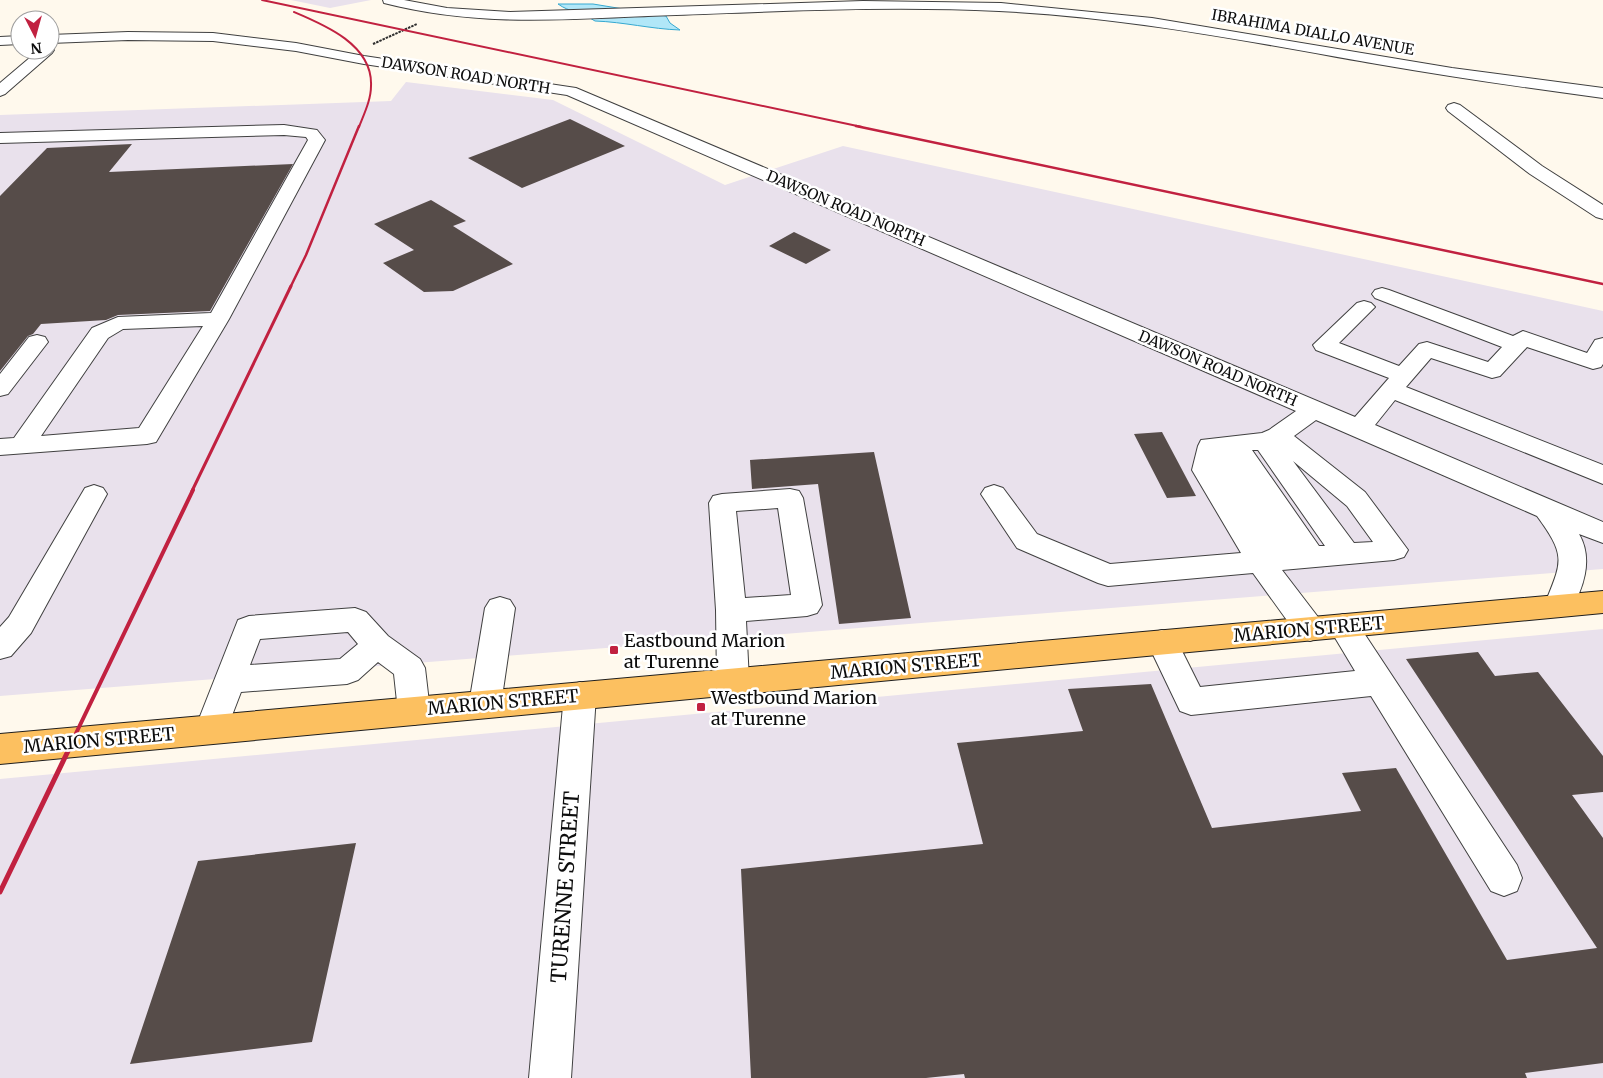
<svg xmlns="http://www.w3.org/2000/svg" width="1603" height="1078" viewBox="0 0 1603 1078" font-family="Merriweather,serif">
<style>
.industrial{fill:#e9e1ec}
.water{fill:#b1e7f8;stroke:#36a9d1}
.building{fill:#564c49}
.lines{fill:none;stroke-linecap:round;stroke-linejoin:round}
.minor-casing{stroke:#404040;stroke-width:2}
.major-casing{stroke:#1e1e1e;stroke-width:2}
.path{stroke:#2f2f2f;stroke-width:2;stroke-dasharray:2.5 1;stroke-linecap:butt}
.minor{fill:#fff;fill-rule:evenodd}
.major{fill:#fcc060;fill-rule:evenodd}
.rail-far4{stroke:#c12140;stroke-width:2}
.rail-far3{stroke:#c12140;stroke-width:2.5}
.rail-far2{stroke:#c12140;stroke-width:3}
.rail-far1{stroke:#c12140;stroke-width:4}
.rail{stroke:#c12140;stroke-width:5}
.poi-dot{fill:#c12140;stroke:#fff;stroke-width:2}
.labels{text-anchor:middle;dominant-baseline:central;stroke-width:5;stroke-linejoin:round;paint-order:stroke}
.far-street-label{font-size:15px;fill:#0d0d0d;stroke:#fff}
.street-label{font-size:18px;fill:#0d0d0d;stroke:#fff}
.poi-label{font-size:18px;fill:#0d0d0d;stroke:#fff;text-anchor:start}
.near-street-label{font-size:21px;fill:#0d0d0d;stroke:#fff}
</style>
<rect width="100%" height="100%" fill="#fff9ed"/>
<path class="industrial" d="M291,0H371L330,8Z
M406,82L553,100L725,185L843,146L1603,311V569L0,696V115L391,101Z
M1603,629V1078H0V779Z"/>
<path class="water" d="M558,4H593L666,16L670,23L680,30C651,29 624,22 595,21C583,13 569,12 558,4Z"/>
<path class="building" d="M570,119L625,146L522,188L468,158Z
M132,144L109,172L293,164L210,311L118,315L106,320L41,324L33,334L28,336L0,371V196L47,148Z
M431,200L466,221L453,226L513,264L453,291L424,292L383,263L414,250L374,224Z
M794,232L831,250L806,264L769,246Z
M1162,432L1196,496L1167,498L1134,434Z
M874,452L911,618L839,624L818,484L752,489L750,460Z
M1478,652L1495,676L1538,672L1603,756V792L1572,795L1603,838V1063L1525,1073L1527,1078H965L964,1074L926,1078H751L741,869L983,844L957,743L1083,731L1068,689L1151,684L1212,828L1361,811L1342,773L1396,768L1507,960L1597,948L1406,659Z
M356,843L312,1042L130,1064L198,861Z"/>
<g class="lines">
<g class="minor-casing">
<path id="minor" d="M383,0H404L447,8L510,12L863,1L1001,3L1152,18L1452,68L1603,88V98C1528,88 1452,77 1377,64C1252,42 1126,17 999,11C882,5 765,12 648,16C558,20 473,26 384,3Z
M128,32L213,33L296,43L364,56L576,88L1355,417L1389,378L1316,350L1313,345L1357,303L1364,301L1371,303L1375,307L1339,343L1399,366L1419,344L1427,342L1488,362L1502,347L1375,298L1372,294L1375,290L1382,288L1389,290L1513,336L1523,331L1587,353L1595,340L1603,338V364L1601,367L1593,369L1527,347L1500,376L1492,378L1431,358L1406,387L1603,465V484L1395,400L1375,425L1603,522V543L1579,534C1594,560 1583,589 1569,614L1559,617L1549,614L1544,606C1562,561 1567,557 1537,516L1316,420L1294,436L1365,492L1408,550L1404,557L1394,560L1282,570L1321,621L1325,629L1321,637L1310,641L1299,637L1253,573L1108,586L1098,583L1017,548L981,494L985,488L994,485L1003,488L1037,534L1110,564L1241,553L1192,470L1198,446L1201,440L1262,433L1269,430L1296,411L567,95L364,64L296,51L213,41L128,40L50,43V35ZM1252,450H1258L1325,546H1319ZM1293,461L1347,506L1373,542L1354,543Z
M20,36V44L0,45V37Z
M50,46L54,50L52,53L5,94L0,96V83L39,50H50Z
M1454,103L1460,105L1542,166L1603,205V219L1596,217L1530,174L1448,111L1446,108L1448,105Z
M284,125L317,130L325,140L229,319L156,442L147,444L0,455V439L14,438L92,328L118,317L211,313L308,140L306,137L284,135L0,143V133ZM203,326L139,428L41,436L108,338L123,329Z
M37,335L45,337L48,342L8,394L0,396V374L29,337Z
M94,485L103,488L107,494L31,633L11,656L0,659V627L9,617L85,488Z
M790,489L799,491L803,498L822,605L817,613L807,616L746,621L749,681L744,690L733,694L722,690L717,681L716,610L709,503L713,496L722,494ZM778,508L791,595L745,598L736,511Z
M500,597L510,600L515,608L501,704L496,714L485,718L474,714L469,704L485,608L490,600Z
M355,608L366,612L388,636L420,659L425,668L430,711L425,721L414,725L403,721L398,711L394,674L378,662L358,680L347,684L241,692L223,739L211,743L199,739L195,729L238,620L249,616ZM348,632L358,644L340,659L250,665L260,639Z
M1343,614L1354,618L1517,865L1522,878L1517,891L1504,896L1491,891L1371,696L1191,715L1180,711L1147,642L1151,633L1162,630L1173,633L1200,687L1355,671L1328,626L1332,618Z
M580,682L591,686L596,695L571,1078H529L564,695L569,686Z"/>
</g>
<g class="major-casing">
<path id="major" d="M1603,591V613L0,764V734Z"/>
</g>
<path class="path" d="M373,44L417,24"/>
<use href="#minor" class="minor"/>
<use href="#major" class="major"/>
<path class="rail-far4" d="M262,0L862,127
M294,12C325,25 373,45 371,86C371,100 364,114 359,127"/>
<path class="rail-far3" d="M856,126L1603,284
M290,288L306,255L359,126"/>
<path class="rail-far2" d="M192,491L291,286"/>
<path class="rail-far1" d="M68,750L193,490"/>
<path class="rail" d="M0,892L69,749"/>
</g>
<g class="poi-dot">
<rect x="609" y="645" width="10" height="10" rx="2.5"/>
<rect x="696" y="702" width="10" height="10" rx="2.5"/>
</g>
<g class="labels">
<g class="far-street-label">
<text transform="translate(1313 32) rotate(10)">IBRAHIMA DIALLO AVENUE</text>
<text transform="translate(466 75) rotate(9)">DAWSON ROAD NORTH</text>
<text transform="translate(846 208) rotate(23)">DAWSON ROAD NORTH</text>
<text transform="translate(1218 368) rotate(23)">DAWSON ROAD NORTH</text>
</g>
<g class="street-label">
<text transform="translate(1309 629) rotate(-5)">MARION STREET</text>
<text transform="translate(906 666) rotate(-5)">MARION STREET</text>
<text transform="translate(503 702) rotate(-5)">MARION STREET</text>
<text transform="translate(99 740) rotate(-5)">MARION STREET</text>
</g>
<g class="poi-label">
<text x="624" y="640">Eastbound Marion<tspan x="624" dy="21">at Turenne</tspan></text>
<text x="711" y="697">Westbound Marion<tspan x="711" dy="21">at Turenne</tspan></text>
</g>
<g class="near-street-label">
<text transform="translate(565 887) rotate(-86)">TURENNE STREET</text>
</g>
</g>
<g transform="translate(35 35) rotate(174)"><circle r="24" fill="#ffffff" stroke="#9e9e9e"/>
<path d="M0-4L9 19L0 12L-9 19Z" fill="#c12140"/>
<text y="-8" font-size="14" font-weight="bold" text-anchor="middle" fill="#0d0d0d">N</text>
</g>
</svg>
